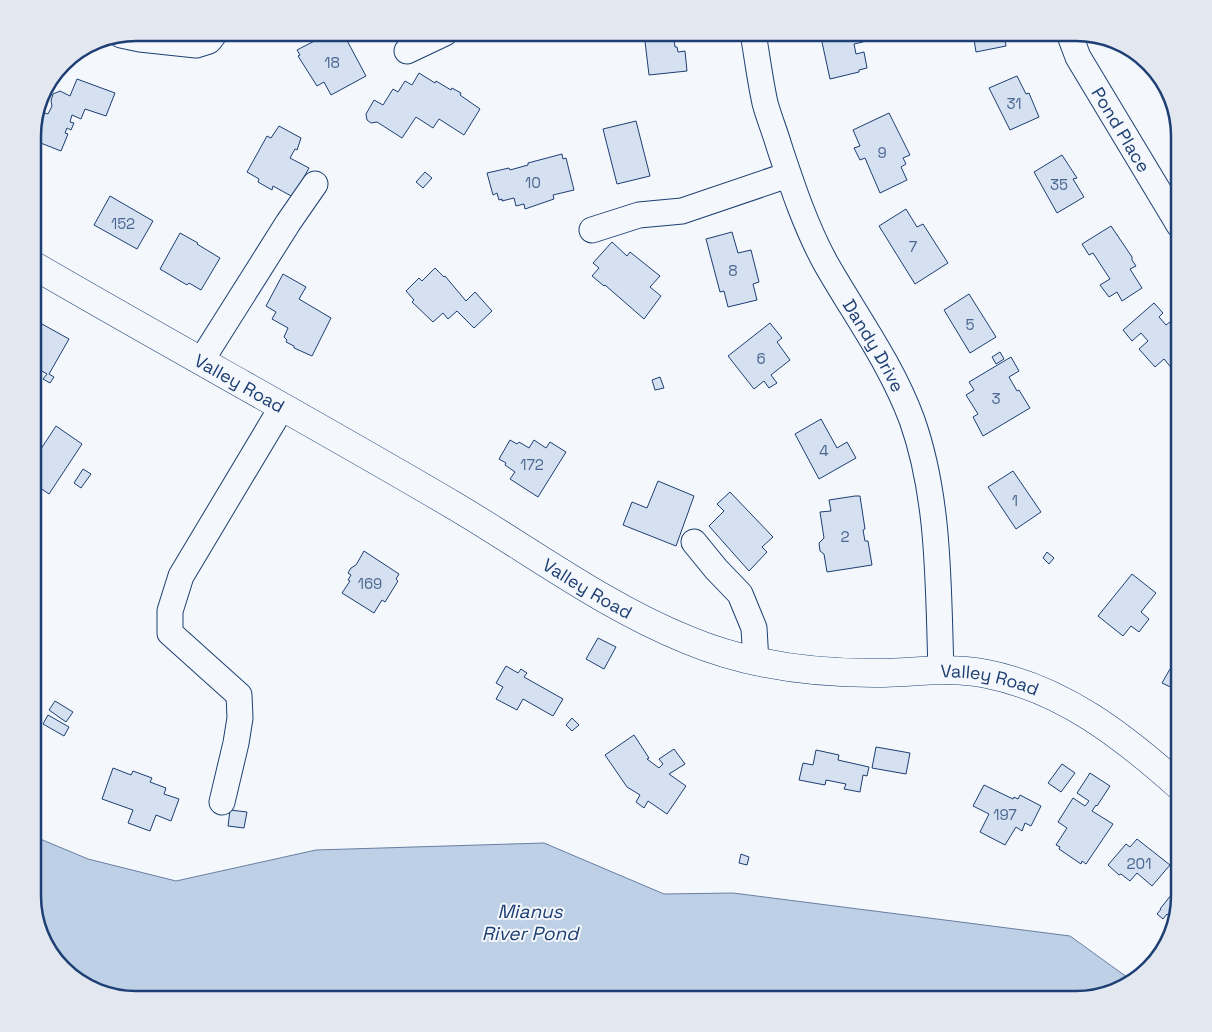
<svg xmlns="http://www.w3.org/2000/svg" width="1212" height="1032" viewBox="0 0 1212 1032" font-family="'Space Grotesk',sans-serif">
<style>
.water{fill:#bed0e5;stroke:#687fa3}
.building{fill:#d5e0f0;stroke:#1d3f73}
.lines{fill:none;stroke-linecap:round;stroke-linejoin:round}
.minor-casing{stroke:#1d3f73;stroke-width:27}
.major-casing{stroke:#1d3f73;stroke-width:29}
.minor{stroke:#f4f7fb;stroke-width:25}
.major{stroke:#f4f7fb;stroke-width:28}
.labels{text-anchor:middle;dominant-baseline:central;stroke-width:4;stroke-linejoin:round;paint-order:stroke}
.number-label{font-size:15px;fill:#4b6792}
.street-label{font-size:18px;fill:#1d3f73;stroke:#f4f7fb}
.water-label{font-size:19px;font-style:italic;fill:#1d3f73;stroke:#f4f7fb}
.rim{fill:none;stroke:#1d3f73;stroke-width:2.5}
</style>
<rect width="100%" height="100%" fill="#f4f7fb"/>
<path class="water" d="M33,836L88,859L176,881L316,850L544,843L664,894L733,893L1070,936L1131,980L1116,991L1076,999H136L97,992L68,974L43,941L33,902Z"/>
<path class="building" d="M243,33H263L258,41Z
M330,33H343L366,76L331,95L324,82L317,86L298,56L300,55L297,50Z
M644,33H673L675,47H677L678,52L685,51L687,71L649,75Z
M820,33H861L863,42L854,44L856,54L864,52L867,68L859,70V72L830,79Z
M973,33H1004L1006,46L976,52Z
M419,73L435,83L436,81L451,90L452,88L461,93L460,95L480,109L464,135L439,119L433,128L416,117L402,138L377,122L371,123L367,120L366,114L374,100L383,105L393,89L398,92L405,81L412,85Z
M1017,76L1026,94L1029,93L1039,117L1010,130L989,88Z
M77,79L115,93L106,116L85,109L81,119L72,115L70,122L74,123L71,130L67,128L65,133L68,134L61,151L33,140V136L42,112L48,114L52,106L51,101L53,94L60,91L70,96Z
M889,113L910,155L903,158L906,164L901,167L907,180L880,193L865,158L860,160L854,148L860,146L853,130Z
M636,121L650,176L617,184L603,129Z
M279,126L301,138L297,150L295,149L290,158L309,168L293,197L273,186L272,190L258,182L259,179L247,172L267,136L271,138Z
M562,154L563,159L566,158L574,190L553,195L554,199L525,209L524,204L516,206L514,198L502,201V199L499,200L497,193L493,195L487,173L509,168L510,170L528,165V163Z
M1062,155L1077,178L1073,179L1084,197L1057,213L1034,172Z
M425,172L432,178L423,188L416,182Z
M110,196L153,221L137,249L94,225Z
M906,209L917,227L923,224L948,263L915,284L879,226Z
M1111,226L1132,257V260L1136,266L1130,269L1142,288L1122,301L1117,292L1109,297L1100,285L1110,279L1093,253L1089,255L1082,244Z
M732,232L738,253L751,250L759,282L753,284L757,300L728,307L724,291L720,292L706,239Z
M180,233L198,243L197,244L220,258L201,290L189,283L187,285L160,269Z
M612,242L627,256L630,252L660,276L650,287L661,296L644,319L605,285L604,286L592,276L599,268L593,263Z
M435,268L444,277L445,276L466,301L475,292L492,311L474,328L457,311L448,319L443,313L433,322L412,302L414,300L406,291L419,278L422,281Z
M283,274L306,287L299,299L331,318L312,356L294,348V346L286,342L287,340L284,337L288,328L272,319L276,312L266,306Z
M969,294L996,337L970,353L944,310Z
M1154,303L1163,313L1159,317L1166,325L1170,322L1179,333V366L1174,371L1164,359L1155,367L1139,349L1148,341L1141,333L1132,341L1123,330Z
M33,319L69,339L49,374L54,377L50,383L43,379L47,374L33,366Z
M770,323L782,338L777,342L790,360L771,375L777,383L769,388L764,381L754,389L728,356Z
M1000,352L1004,359L996,364L992,357Z
M1011,357L1019,371L1009,377L1017,391L1019,390L1030,408L983,436L973,417L978,414L966,395L974,390L969,382Z
M660,377L664,388L655,390L652,380Z
M821,419L837,448L847,442L856,458L819,479L795,434Z
M56,426L82,444L49,494L33,483V461Z
M510,440L517,444L519,442L529,448L534,440L546,448L550,442L566,452L538,497L510,479L515,472L505,465L506,463L499,459Z
M83,469L91,474L81,488L74,483Z
M1013,471L1041,512L1016,529L988,487Z
M658,481L694,496L676,546L623,525L632,502L647,508Z
M730,492L773,537L762,547L767,552L749,571L709,526L724,511L717,504Z
M855,496H860L865,529L863,530L865,541H868L872,565L827,572L824,554L820,551L819,543L824,538L820,512L831,511L829,500Z
M364,551L399,574L396,579L398,581L385,602L382,600L374,613L342,593L350,581L348,580L351,575L348,573L351,568L356,565Z
M1047,552L1054,558L1049,564L1043,558Z
M1132,574L1156,593L1141,612L1149,619L1139,632L1131,626L1123,636L1098,616Z
M598,638L616,647L604,669L586,659Z
M506,666L518,673L521,669L527,673L524,677L563,699L553,716L523,699L517,710L496,699L503,687L496,683Z
M1170,669L1179,674V691L1162,683Z
M55,701L73,712L66,722L49,710Z
M48,715L69,727L64,736L43,724Z
M572,718L579,725L572,731L566,725Z
M634,735L649,758L647,759L659,768L663,764L659,759L674,749L685,764L669,774L686,786L667,814L648,801L644,808L636,802L640,795L627,787L605,755Z
M876,747L910,753L906,774L872,768Z
M816,750L839,755L838,760L869,767L867,776L863,775L860,792L844,789L846,784L826,780L825,785L799,780L803,763L813,765Z
M1062,764L1075,773L1061,792L1048,783Z
M113,768L131,775L133,771L152,778L150,782L166,788L164,794L179,799L171,821L156,815L150,831L128,823L133,810L102,799Z
M1090,773L1110,786L1097,806L1096,805L1092,811L1113,824L1086,864L1082,861L1081,864L1059,849L1060,847L1056,845L1067,828L1058,822L1073,798L1085,806L1089,801L1077,793Z
M984,785L1013,799L1014,797L1018,799L1020,795L1041,806L1031,826L1025,823L1022,831L1016,827L1005,845L980,832L989,814L973,806Z
M230,810L247,812L244,828L228,826Z
M1137,839L1170,865L1152,886L1137,873L1130,881L1121,874L1119,875L1108,865L1126,844L1130,847Z
M741,854L749,857L747,865L739,863Z
M1179,885V896L1175,920L1167,914L1163,919L1157,914L1161,909H1160Z"/>
<g class="lines">
<g class="minor-casing">
<g id="minor">
<path id="s1" d="M753,33C757,56 760,80 765,103C769,118 775,132 779,146C792,185 805,225 825,262C855,315 891,363 912,420C940,499 938,587 941,670"/>
<path id="s2" d="M1069,33L1078,57L1179,225"/>
<path d="M121,35L140,39L196,45L209,41L215,33"/>
<path d="M407,51L445,33"/>
<path d="M592,230L639,215L682,211L788,175"/>
<path d="M201,361L288,223L315,184"/>
<path d="M694,542L716,569L740,594L754,628L756,662"/>
<path d="M222,802L236,743L240,718L239,695L170,633V611L181,576L282,407"/>
</g>
</g>
<g class="major-casing">
<g id="major">
<path id="s3" d="M33,265C172,346 314,423 453,505C531,551 604,606 688,640C750,666 817,674 884,673C918,672 953,667 987,674C1063,689 1123,736 1179,786"/>
</g>
</g>
<use href="#minor" class="minor"/>
<use href="#major" class="major"/>
</g>
<g class="labels">
<g class="number-label">
<text x="332" y="62">18</text>
<text x="1014" y="103">31</text>
<text x="882" y="152">9</text>
<text x="533" y="182">10</text>
<text x="1059" y="184">35</text>
<text x="123" y="223">152</text>
<text x="913" y="246">7</text>
<text x="733" y="270">8</text>
<text x="970" y="324">5</text>
<text x="761" y="358">6</text>
<text x="996" y="398">3</text>
<text x="824" y="450">4</text>
<text x="532" y="464">172</text>
<text x="1015" y="500">1</text>
<text x="845" y="536">2</text>
<text x="370" y="583">169</text>
<text x="1005" y="814">197</text>
<text x="1139" y="863">201</text>
</g>
<g class="street-label">
<text stroke="none"><textPath href="#s2" startOffset="110">Pond Place</textPath></text>
<text stroke="none"><textPath href="#s1" startOffset="338">Dandy Drive</textPath></text>
<text stroke="none"><textPath href="#s3" startOffset="238">Valley Road</textPath></text>
<text stroke="none"><textPath href="#s3" startOffset="642">Valley Road</textPath></text>
<text stroke="none"><textPath href="#s3" startOffset="1062">Valley Road</textPath></text>
</g>
<g class="water-label">
<text x="530" y="911">Mianus<tspan x="530" dy="22">River Pond</tspan></text>
</g>
</g>
<path d="M0 0H1212V1032H0ZM136 41H1076A95 95 0 0 1 1171 136V896A95 95 0 0 1 1076 991H136A95 95 0 0 1 41 896V136A95 95 0 0 1 136 41Z" fill="#e3e8f0" fill-rule="evenodd"/>
<path class="rim" d="M136 41H1076A95 95 0 0 1 1171 136V896A95 95 0 0 1 1076 991H136A95 95 0 0 1 41 896V136A95 95 0 0 1 136 41Z"/>
</svg>
